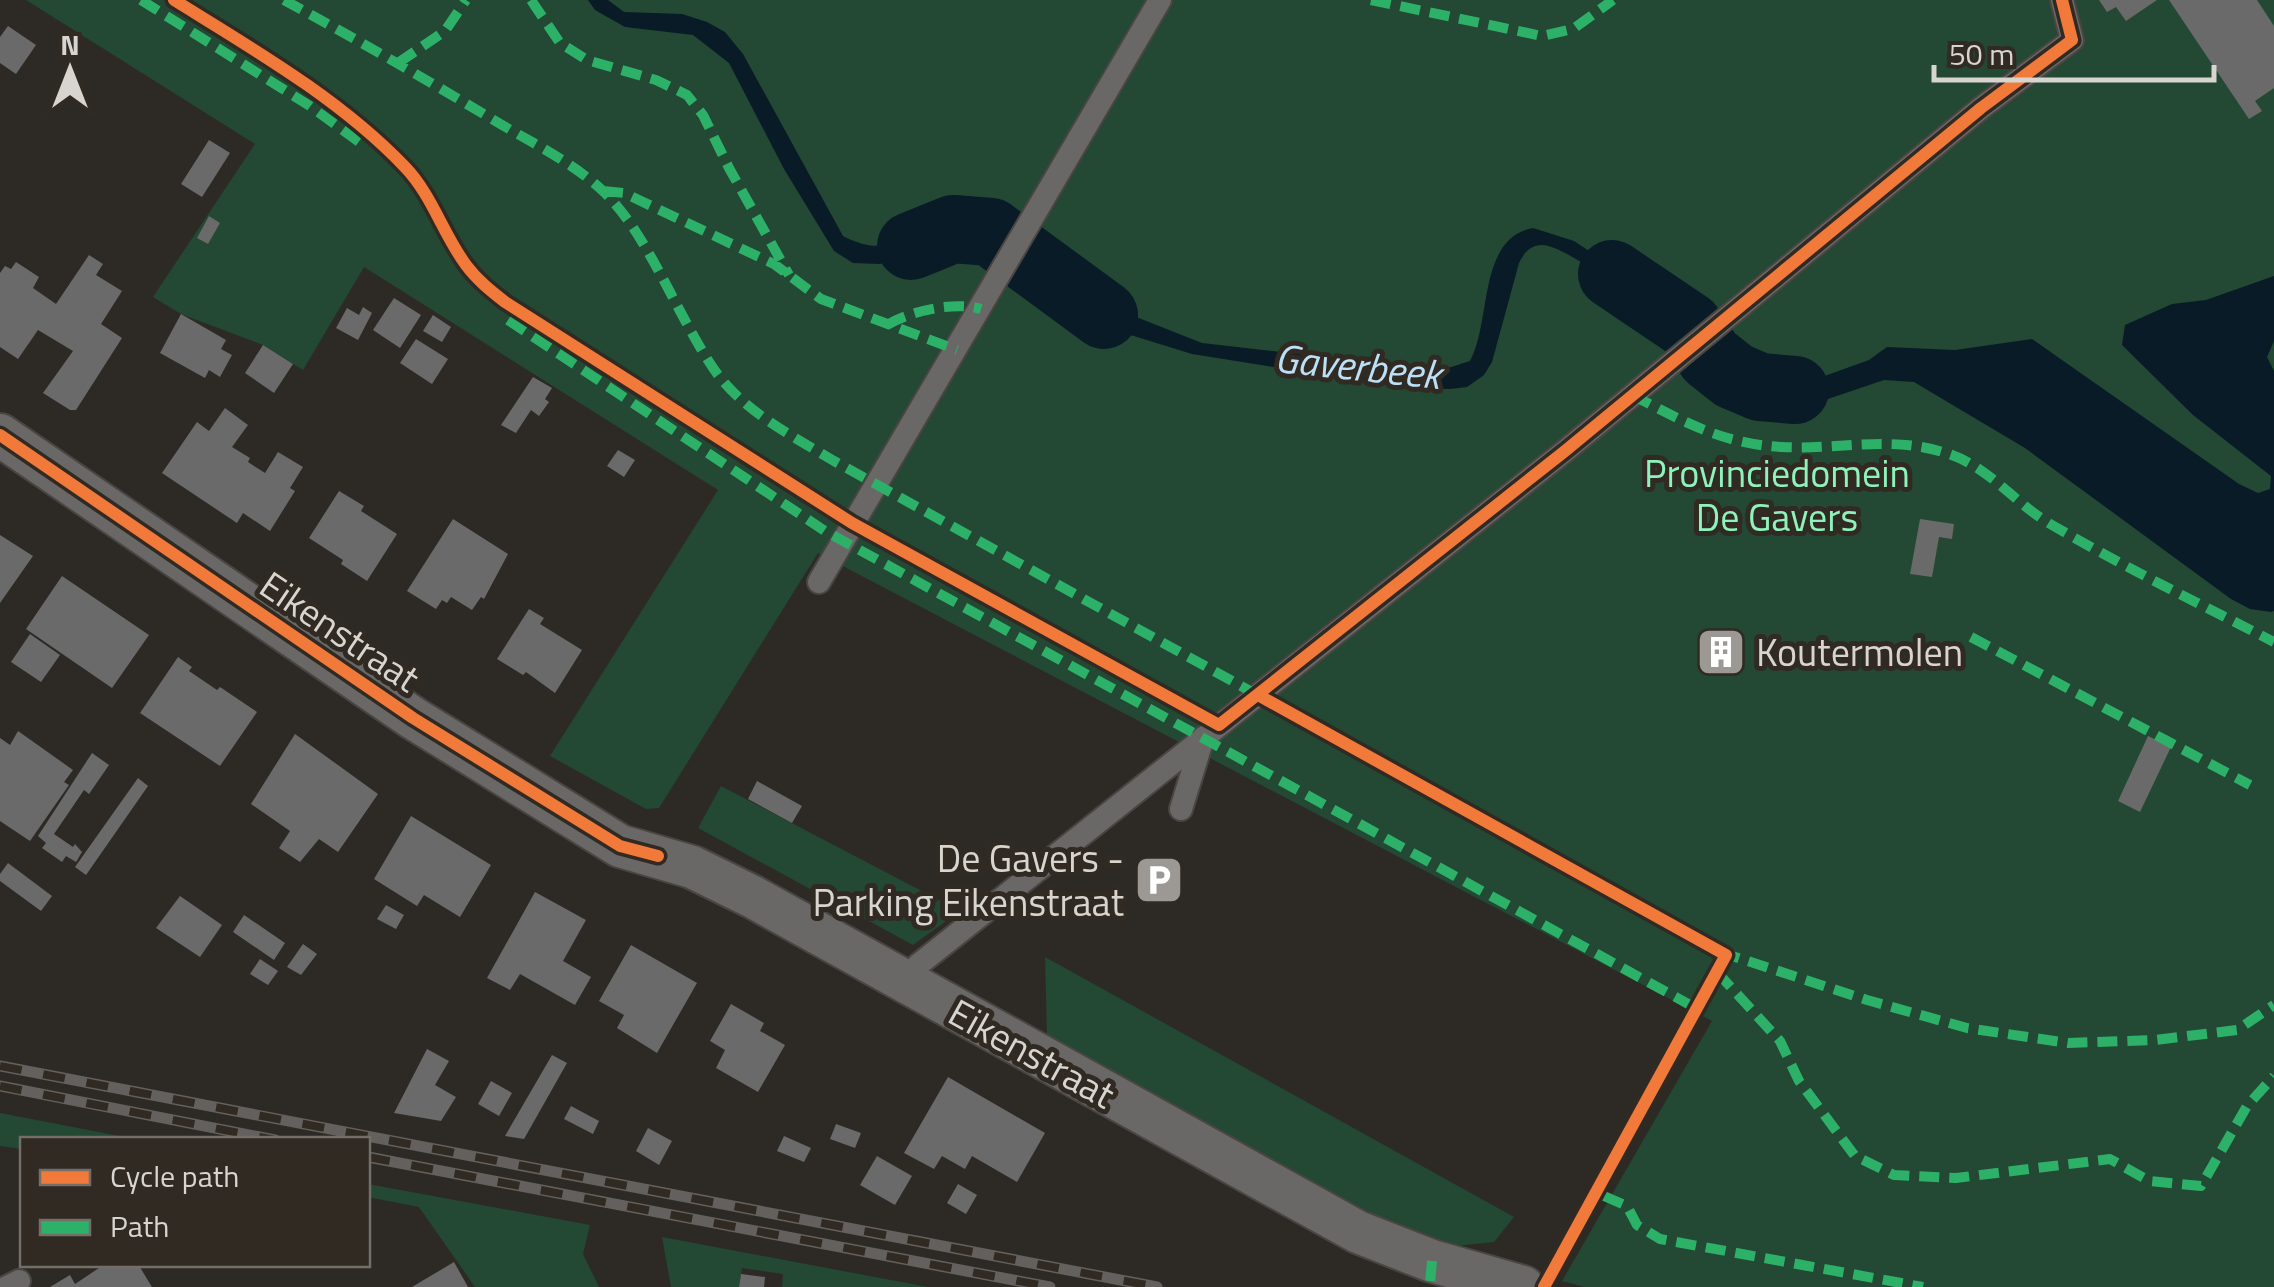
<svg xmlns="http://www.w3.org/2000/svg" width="2274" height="1287" viewBox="0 0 2274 1287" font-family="'Titillium Web',sans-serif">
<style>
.green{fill:#234834}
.water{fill:#081b26}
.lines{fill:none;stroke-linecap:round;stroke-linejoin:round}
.river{stroke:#081b26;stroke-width:68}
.building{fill:#6b6a6a}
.service-casing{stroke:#484542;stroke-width:26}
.minor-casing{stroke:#484542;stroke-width:46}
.service{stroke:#6a6866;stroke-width:22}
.minor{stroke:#6a6866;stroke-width:42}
.rail-casing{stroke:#63605d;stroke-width:11}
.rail{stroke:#302a23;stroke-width:8;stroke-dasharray:22;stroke-linecap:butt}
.quiet{stroke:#2db169;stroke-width:10;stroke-dasharray:20 10;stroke-linecap:butt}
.cycleway-casing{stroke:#302a23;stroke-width:19}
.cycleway{stroke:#f17a3a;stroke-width:12}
.labels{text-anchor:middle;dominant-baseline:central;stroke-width:10;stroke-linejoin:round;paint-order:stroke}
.park-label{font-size:38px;fill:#8ef3bb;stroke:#302a23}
.street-label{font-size:38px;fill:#d8d5d0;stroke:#302a23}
.poi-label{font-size:38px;fill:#d8d5d0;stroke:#302a23;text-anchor:start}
.water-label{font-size:40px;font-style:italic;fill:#bce0f7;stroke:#302a23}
</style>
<rect width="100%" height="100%" fill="#2d2a26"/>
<path class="green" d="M26,0H2274V1287H1585L1562,1281L1712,1021L818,553L659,808L646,809L550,756L718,490L364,267L303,370L263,345L181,314L153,297L255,144Z
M721,786L960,911L913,945L698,828Z
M1045,957L1514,1217L1494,1242L1455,1246L1367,1212L1047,1035Z
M0,1113L135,1139L22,1140V1149L0,1146Z
M368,1184L590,1225L583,1254L599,1287H475L419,1207L368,1197Z
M662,1237L928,1287H782L783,1274L742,1268L739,1287H671Z"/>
<path class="water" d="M588,0H608L624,12L682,14L707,22L725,32L743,54L843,236C876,253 892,246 924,229C931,225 938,220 946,218C966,213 989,218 1008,226L990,249L973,242H951L880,264L853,263L834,251L784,169L729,63L693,35L625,27L595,10Z
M1533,228L1574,241L1695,321L1681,332C1656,315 1568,245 1542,245C1530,245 1524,253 1519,263L1492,362L1484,375L1467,387L1450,389L1406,388L1192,354L1108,328L1024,271L1034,251L1086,293L1121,311L1202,343L1442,370L1470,361C1492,321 1477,239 1533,228Z
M2274,276V341L2267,357L2274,371V611L2271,612L2250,609L2231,599L2025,448L1914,382L1884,380L1819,402L1787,404L1723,387L1693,370L1719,349L1752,358L1786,375L1819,378L1869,360L1887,347L1955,350L2032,339L2239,484L2258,493L2270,489L2271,476L2193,415L2122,345L2125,325L2172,304L2206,300Z"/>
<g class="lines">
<path class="river" d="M911,246L953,229L991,232L1104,315
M1612,274L1689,326L1710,357L1734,376L1760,387L1795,390"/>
</g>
<path class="building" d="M2099,0H2157L2126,21L2116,7L2107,12Z
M2169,0H2257L2274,26V88L2255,101L2262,111L2249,119Z
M8,26L36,45L16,74L0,63V37Z
M209,140L230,153L202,197L181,184Z
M209,216L220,223L208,244L197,238Z
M89,255L103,264L96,275L122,291L101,324L122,338L76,410H70L43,393L73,351L38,330L18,359L0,347V273L5,266L11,269L16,262L39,277L33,288L56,304Z
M394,298L421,315L400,348L373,330Z
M363,307L372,313L358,340L336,328L347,308L359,315Z
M181,314L226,340L221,349L232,355L220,377L209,370L205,378L160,353Z
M433,315L451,327L442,342L423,331Z
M416,339L448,359L432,384L400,363Z
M263,345L293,364L274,393L245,373Z
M533,377L552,388L545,399L549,402L539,416L531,410L516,433L501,425Z
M225,408L248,425L232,447L250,458L248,462L265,473L278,452L303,467L290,488L295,491L270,531L243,513L237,523L162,473L197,422L209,431Z
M618,450L635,460L624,477L607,466Z
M339,491L364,506L361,511L397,534L367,581L341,564L343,560L309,538Z
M453,519L508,554L484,599L481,597L472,610L451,597L447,603L442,600L436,609L407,591Z
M1920,519L1954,524L1952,539L1939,537L1932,577L1910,574Z
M0,535L33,556L0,603Z
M62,576L149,635L112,688L26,629Z
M529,609L544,618L540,624L582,650L555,693L526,672L523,675L497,659Z
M1700 654a21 21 0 1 1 42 0a21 21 0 1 1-42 0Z
M30,634L60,655L41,682L11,662Z
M178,657L192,667L189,671L217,690L220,687L257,712L220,766L140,713Z
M18,731L73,770L64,782L69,785L30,841L0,821V738L10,745Z
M295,734L378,794L338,852L319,839L300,862L279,848L290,831L251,804Z
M2148,736L2171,747L2140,812L2118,801Z
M92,753L109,765L89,794L84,790L54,834L73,847L75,844L82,852L76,862L66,856L62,862L42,848L46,843L38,836Z
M138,778L148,786L86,875L75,867Z
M757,781L802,806L792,823L748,799Z
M411,816L491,865L460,917L424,895L417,906L374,879Z
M8,863L52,896L41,911L0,881V874Z
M535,892L586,920L563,961L591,977L575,1005L520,974L510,990L487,978Z
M180,896L222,925L200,957L156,928Z
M386,905L404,915L396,929L377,919Z
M244,915L285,943L274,960L233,932Z
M303,944L317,954L301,975L287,967Z
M631,945L697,983L657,1053L617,1028L624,1015L599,1001Z
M260,959L278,971L268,985L250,974Z
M731,1004L764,1023L760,1031L785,1045L758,1092L716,1068L725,1050L710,1041Z
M427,1049L449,1061L435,1085L456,1097L441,1121L394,1113Z
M552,1055L567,1063L524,1139L505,1136Z
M948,1077L1045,1133L1017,1182L972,1156L965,1169L942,1156L934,1169L904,1153Z
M491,1081L512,1093L499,1116L478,1104Z
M571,1106L599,1121L593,1134L564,1119Z
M836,1124L861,1133L855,1148L830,1139Z
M648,1128L672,1141L659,1165L636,1151Z
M784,1136L811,1148L804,1162L777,1151Z
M877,1156L912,1176L895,1205L860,1185Z
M958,1184L977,1195L966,1214L947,1203Z
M454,1262L468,1287H412Z
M105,1264H138L152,1287H50L70,1275L75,1284Z
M741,1274L765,1277L764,1287H739Z"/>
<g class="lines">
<g class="service-casing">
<path id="service" d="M819,582L1160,0
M1181,809L1203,738
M906,984L918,965L1565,451L1981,108L2072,40L2062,0
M7,1287L19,1281"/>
</g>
<g class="minor-casing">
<path id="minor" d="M0,435L413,718L620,846L692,867L753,897L1358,1232L1432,1261L1523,1287"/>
</g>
<use href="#service" class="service"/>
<use href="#minor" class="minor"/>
<g class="rail-casing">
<path id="rail" d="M0,1066L1157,1287
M0,1086L275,1140
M368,1157L1050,1287"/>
</g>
<use href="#rail" class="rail"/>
<path class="quiet" d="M141,0L310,106L359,142
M284,0C356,39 427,80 497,122C534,144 574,163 605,193C650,237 679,321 718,375C747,413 794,437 834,461L1261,697
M531,0L560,43L587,60L656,80L687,95L703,115L729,168L789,275
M1371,0L1542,36L1573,29L1613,0
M398,63L445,31L466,0
M603,191L624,193L774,264L821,299L957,350
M508,320L825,531L1701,1011
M887,325C910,311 955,301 981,309
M1632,395C1683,421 1722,444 1781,447C1837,450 1891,435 1946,453C1989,466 2015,504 2052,525C2124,567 2200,604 2274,642
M1971,637L2250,785
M1720,952L1867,1000L1967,1028L2068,1043L2155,1040L2237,1030L2274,1005
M1717,972L1780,1041L1799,1081L1855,1156L1894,1175L1956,1178L2110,1159L2149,1181L2201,1186L2247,1106L2274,1076
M1604,1196L1627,1206L1637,1225L1660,1239L1923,1287
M1432,1261L1430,1284L1435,1287"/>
<g class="cycleway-casing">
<path id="cycleway" d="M174,0C253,49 340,99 405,167C432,195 443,234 466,265C477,280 491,291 505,302L852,523L1219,725L1565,451L1981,108L2072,40L2062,0
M0,435L413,718L620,846L658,856
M1258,695L1726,955L1544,1287"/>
</g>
<use href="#cycleway" class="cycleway"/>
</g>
<defs>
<g id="building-square" transform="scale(2.5)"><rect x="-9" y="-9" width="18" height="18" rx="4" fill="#9c9994" stroke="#302a23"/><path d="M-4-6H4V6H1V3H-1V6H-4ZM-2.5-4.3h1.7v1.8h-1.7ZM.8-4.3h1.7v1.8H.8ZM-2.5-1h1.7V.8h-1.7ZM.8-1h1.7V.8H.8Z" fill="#fff"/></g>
<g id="parking-square" transform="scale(2.5)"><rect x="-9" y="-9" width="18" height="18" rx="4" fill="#9c9994" stroke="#302a23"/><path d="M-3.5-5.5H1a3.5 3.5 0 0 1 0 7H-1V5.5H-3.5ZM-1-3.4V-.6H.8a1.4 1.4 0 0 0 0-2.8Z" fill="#fff"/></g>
</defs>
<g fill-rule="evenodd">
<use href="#building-square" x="1721" y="652"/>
<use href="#parking-square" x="1159" y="880"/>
</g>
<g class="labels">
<g class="park-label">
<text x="1777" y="473">Provinciedomein<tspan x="1777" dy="44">De Gavers</tspan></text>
</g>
<g class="street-label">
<text transform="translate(340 631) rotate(34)">Eikenstraat</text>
<text transform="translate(1032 1053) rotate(29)">Eikenstraat</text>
</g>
<g class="poi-label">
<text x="1756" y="652">Koutermolen</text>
<text x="1124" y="858" text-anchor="end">De Gavers -<tspan x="1124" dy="44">Parking Eikenstraat</tspan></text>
</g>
<g class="water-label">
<text transform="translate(1358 366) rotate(6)">Gaverbeek</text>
</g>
</g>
<rect x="20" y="1137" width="350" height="130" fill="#302a23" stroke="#736e68" stroke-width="2.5"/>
<rect x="40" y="1170" width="50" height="15" fill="#f17a3a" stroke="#736e68" stroke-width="2.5"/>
<text x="110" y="1187" font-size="30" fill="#d8d5d0">Cycle path</text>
<rect x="40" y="1220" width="50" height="15" fill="#2db169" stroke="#736e68" stroke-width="2.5"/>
<text x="110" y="1237" font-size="30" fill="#d8d5d0">Path</text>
<g transform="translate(70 70)" stroke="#302a23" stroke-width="8" paint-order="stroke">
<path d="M0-8L18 38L0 25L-18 38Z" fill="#d8d5d0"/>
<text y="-15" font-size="28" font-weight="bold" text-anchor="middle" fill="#d8d5d0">N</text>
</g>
<path d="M1934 65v15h280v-15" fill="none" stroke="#d8d5d0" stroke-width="5"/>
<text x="1949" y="65" font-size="30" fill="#d8d5d0" stroke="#302a23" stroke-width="8" paint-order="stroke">50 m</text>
</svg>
